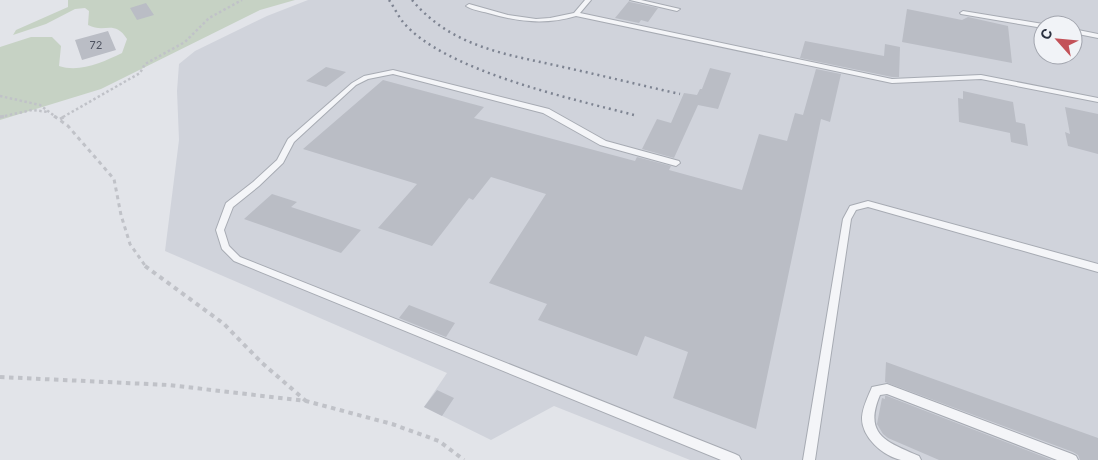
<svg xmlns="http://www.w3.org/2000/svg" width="1098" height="460" viewBox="0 0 1098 460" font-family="Inter,sans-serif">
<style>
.built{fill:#d0d3db;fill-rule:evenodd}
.green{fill:#c6d2c4}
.building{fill:#babdc5}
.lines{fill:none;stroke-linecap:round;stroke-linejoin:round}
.lane-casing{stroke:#a7abb3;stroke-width:2}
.path-far2{stroke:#c0c2c8;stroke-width:2.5;stroke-dasharray:2.5 2.5;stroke-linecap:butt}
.path-far1{stroke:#c0c2c8;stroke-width:3;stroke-dasharray:4 4;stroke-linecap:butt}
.path{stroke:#c0c2c8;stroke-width:4;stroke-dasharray:4.5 4.5;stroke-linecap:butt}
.lane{fill:#f4f5f8;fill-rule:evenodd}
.rail{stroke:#7d8391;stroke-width:2.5;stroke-dasharray:2 4;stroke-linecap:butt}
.labels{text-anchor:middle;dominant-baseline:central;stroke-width:4;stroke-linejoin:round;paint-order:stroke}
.number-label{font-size:11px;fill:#4f5461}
</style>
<rect width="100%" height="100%" fill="#e2e4e9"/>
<path class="built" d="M308,0H1098V460H690L554,406L491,440L424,407L447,373L165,251L179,140L177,91L179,64L195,51L267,16ZM1043,25H1073V55H1043Z"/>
<path class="green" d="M68,0H295L260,10L101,89L0,120V47L31,37H52L61,46L59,66C80,73 103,62 122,53L127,39C114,19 105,34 88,25L89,11L85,8L75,9L46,24L13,35L16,30L68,7Z"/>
<path class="building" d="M629,1L630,2L658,8L648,22L641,20L639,23L615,18Z
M146,3L154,15L137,20L130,8Z
M907,9L962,20L968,17L1008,26L1012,63L902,42Z
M108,31L116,50L82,60L75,40Z
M805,41L884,56L885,44L900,47L899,77H892L800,58Z
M326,67L346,72L326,87L306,81Z
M710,68L731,73L718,109L698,105L674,158L642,149L657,119L671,123L684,93L697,95L700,89H702Z
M816,69L841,74L830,122L821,119L756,429L673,398L688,352L645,336L637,356L538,320L547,304L489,283L546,194L491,177L473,200L469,198L432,246L378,228L417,184L303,149L383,80L484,107L474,118L635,161L637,157L671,166L669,170L742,190L759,134L787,141L795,113L803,115Z
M963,91L1013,102L1016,122L1025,124L1028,146L1011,142L1010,133L959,122L958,98L963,99Z
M1065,107L1098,114V154L1068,146L1065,132L1070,134Z
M272,194L297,202L291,207L361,230L341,253L244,219Z
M409,305L455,323L446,337L399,318Z
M886,362L1098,438V460H1080L1078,455L1073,452L885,382Z
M437,390L454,398L442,416L424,407Z
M885,396H887L1052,460H939L888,438L883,434L877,424L882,398L885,399Z"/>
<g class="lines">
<g class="lane-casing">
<path id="lane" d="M585,0H591L580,13L892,79L981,75L1098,98V102L981,79L892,83L576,16C546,25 518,22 488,13C481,11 472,10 466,6L469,4L508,15L536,19L550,18L574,13Z
M630,0H641L680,9L677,11Z
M963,11L1043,24L1045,25H1043V28L961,14L960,13Z
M1073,29L1098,34V38L1073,33Z
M393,70L549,109L606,141L679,161L680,163L676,166L600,145L543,113L393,74L368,79L356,85L294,142L283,163L259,186L233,207L224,230L229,246L240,257L735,454L739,456L741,460H721L234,261L222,249L216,230L226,203L253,182L277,160L288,139L352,83L364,76Z
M868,201L1098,264V272L868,207L856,210L851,219L815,460H803L843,219L850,206Z
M887,384L1072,454L1076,456L1078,460H1057L887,394L880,395C863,435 887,442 919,456L921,460C915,460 907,460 901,460C883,456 861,437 862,417C863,406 868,397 872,387Z"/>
</g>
<path class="path-far2" d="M0,96L40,105L56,117
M0,117L32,110L49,112
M63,117L140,73L145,64L185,42L209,18L242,0"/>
<path class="path-far1" d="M54,116L68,126L114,179L121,215L130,244L146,267
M0,117L6,116
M60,119L66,116"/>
<path class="path" d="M145,266L224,324L262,363L306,401
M0,377L169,385L306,401L392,424L439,441L464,460"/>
<use href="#lane" class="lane"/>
<path class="rail" d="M389,0C394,7 398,16 403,22C444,71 573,99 634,115
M412,0C454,50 513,55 572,69C608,77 644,86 680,94"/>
</g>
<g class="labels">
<g class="number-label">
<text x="96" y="45">72</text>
</g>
</g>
<g transform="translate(1058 40) rotate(297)"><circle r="24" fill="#f1f3f7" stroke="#a2a5ae"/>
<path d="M0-4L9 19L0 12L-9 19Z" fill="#c35259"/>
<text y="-8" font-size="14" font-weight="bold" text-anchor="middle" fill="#2b3140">С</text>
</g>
</svg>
